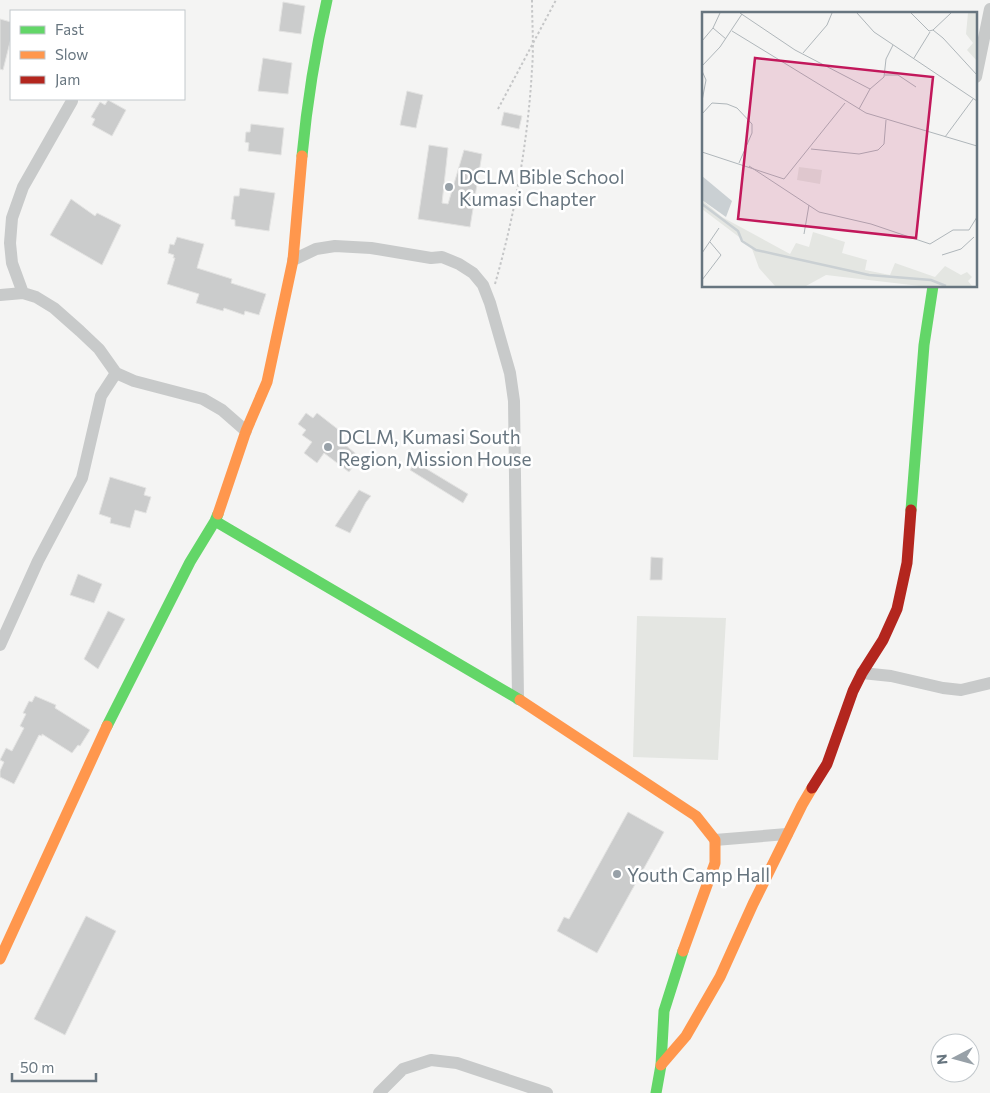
<svg xmlns="http://www.w3.org/2000/svg" width="990" height="1093" viewBox="0 0 990 1093" font-family="Commissioner,sans-serif">
<style>
.green{fill:#e4e6e2}
.building{fill:#cbcccc;stroke:#e3e3e2}
.lines{fill:none;stroke-linecap:round;stroke-linejoin:round}
.path{stroke:#c5c6c7;stroke-width:2;stroke-dasharray:2.5 2.5;stroke-linecap:butt}
.street{stroke:#c8caca;stroke-width:12}
.fast{stroke:#63d668;stroke-width:11}
.slow{stroke:#ff974d;stroke-width:11}
.jam{stroke:#b3261e;stroke-width:11}
.poi-dot{fill:#98a1a8;stroke:#fff;stroke-width:2}
.labels{text-anchor:middle;dominant-baseline:central;stroke-width:5;stroke-linejoin:round;paint-order:stroke}
.poi-label{font-size:19px;fill:#67757f;stroke:#fff;text-anchor:start}
.inset-river{fill:none;stroke:#cad0d3;stroke-width:2.5}
.inset-road{fill:none;stroke:#afb6ba;stroke-width:1}
.view{fill:#c2185b;fill-opacity:0.15;stroke:#c2185b;stroke-width:2.5}
.inset-edge{fill:none;stroke:#67757f;stroke-width:2.5}
</style>
<rect width="100%" height="100%" fill="#f4f4f3"/>
<path class="green" d="M637,616L726,618L718,760L633,757Z"/>
<path class="building" d="M283,2L305,6L301,34L279,31Z
M0,19L11,22V38L3,70L0,69Z
M263,58L292,63L288,94L258,91Z
M407,91L423,95L416,128L400,125Z
M108,100L126,110L112,136L92,125L95,119L91,117L100,102L105,105Z
M504,112L522,116L519,129L501,125Z
M251,124L284,128L281,155L248,151L249,143L245,142L246,132H250Z
M429,145L448,148L442,203L448,204L464,150L482,154L470,227L418,219Z
M240,188L275,193L269,231L235,226V220L231,219L234,196H239Z
M71,199L95,216L97,213L121,225L102,265L50,235Z
M177,237L204,244L197,268L232,279L231,283L266,294L259,315L245,311L244,315L224,308L223,311L196,303L199,294L167,284L175,258H173L174,255L168,253L170,244L174,245Z
M306,413L313,418L317,413L344,434L339,440L360,457L349,472L324,453L317,463L304,453L312,442L302,435L306,430L298,424Z
M415,462L468,494L463,503L410,470Z
M110,477L146,488L144,495L151,497L146,513L135,510L130,528L110,523L111,518L99,514Z
M359,490L371,496L366,502L350,533L335,526Z
M651,557L663,558L662,580H650Z
M78,574L102,584L94,603L70,595Z
M108,611L125,619L98,669L84,659Z
M35,696L56,705L55,708L90,730L80,746L78,745L72,753L42,734V736L39,735L14,784L0,777V771L4,762L0,760L6,748L12,751L24,728L20,726L26,714L23,713L29,701L32,702Z
M628,812L664,832L597,953L557,931L564,917L569,919Z
M86,916L116,931L65,1035L34,1019Z"/>
<g class="lines">
<path class="path" d="M498,109L556,0
M495,284C515,214 528,141 532,69C534,46 532,23 532,0"/>
<path class="street" d="M976,77L990,9
M293,260L316,249L335,246L371,248L431,258L442,257L459,264L473,273L483,285L490,303L510,373L514,401L518,699
M23,293L12,263L10,243L12,218L23,187L72,101
M0,295L23,293L36,297L54,308L80,331L99,349L116,373L134,381L203,399L222,410L246,431
M0,645L38,561L82,478L101,396L116,373
M862,673L891,676L943,688L961,690L990,683
M715,840L787,834
M379,1093L403,1069L431,1060L457,1063L547,1093"/>
<path class="fast" d="M302,156C307,103 315,52 327,0
M911,510L924,345L933,286
M215,521L520,700
M107,726L190,562L215,521L218,514
M656,1093L661,1065L664,1011L683,951"/>
<path class="slow" d="M218,514L246,431L267,382L293,260L302,156
M520,700L696,816L715,840V863L683,951
M0,959L107,726
M661,1065L686,1036L720,977L753,904L802,805L812,788"/>
<path class="jam" d="M812,788L827,764L853,691L862,673L883,640L897,609L907,563L911,510"/>
</g>
<g class="poi-dot">
<circle cx="449" cy="187" r="5"/>
<circle cx="328" cy="447" r="5"/>
<circle cx="617" cy="874" r="5"/>
</g>
<g class="labels">
<g class="poi-label">
<text x="459" y="176">DCLM Bible School<tspan x="459" dy="22">Kumasi Chapter</tspan></text>
<text x="338" y="436">DCLM, Kumasi South<tspan x="338" dy="22">Region, Mission House</tspan></text>
<text x="627" y="874">Youth Camp Hall</text>
</g>
</g>
<g transform="translate(702 12)">
<rect width="275" height="275" fill="#f4f4f3"/>
<path d="M266,1H275V49L265,38L271,31L264,22ZM97,155L120,158L118,172L95,168ZM0,188L20,205L88,242L94,231L107,235L111,220L143,230L140,241L165,248L163,258L188,263L193,251L233,265L243,254L259,263L265,260L270,265L266,269L270,274H218L124,263L104,274H73L57,256L49,234L0,197Z" fill="#e4e6e2"/>
<path d="M0,164L30,189L24,205L0,188Z" fill="#cad0d3"/>
<path class="inset-river" d="M0,192L36,219L40,229L54,238L167,263L229,268L244,274"/>
<path class="inset-road" d="M18,1L11,16L24,27M38,1L93,38L168,77M155,1L172,20L275,89M209,1L227,19L231,18L241,26L275,63M231,18L249,1M30,19L164,101L275,134M0,29L11,16M101,41L125,13L130,1M212,46L228,20M0,54L18,35L40,2M0,59L4,68L0,89M183,63H196L214,75M157,97L168,77L182,65L184,47L191,33M0,102L10,91L25,92L35,96L50,112V121L37,151M243,125L271,87M109,137L157,142L176,138L182,132L184,108M0,140L82,167M47,154L117,200L169,212L228,232L251,218H267L275,205M82,167L143,91M102,222L107,193M0,241L17,216M240,243L259,237L272,225M0,268L19,243L8,230"/>
<path class="view" d="M53,46L231,65L214,226L36,207Z"/>
<rect width="275" height="275" class="inset-edge"/>
</g>
<rect x="10" y="10" width="175" height="90" fill="#ffffff" stroke="#c2c8cc"/>
<rect x="20" y="26" width="25" height="8" fill="#63d668" stroke="#c2c8cc"/>
<text x="55" y="35" font-size="15" fill="#67757f">Fast</text>
<rect x="20" y="51" width="25" height="8" fill="#ff974d" stroke="#c2c8cc"/>
<text x="55" y="60" font-size="15" fill="#67757f">Slow</text>
<rect x="20" y="76" width="25" height="8" fill="#b3261e" stroke="#c2c8cc"/>
<text x="55" y="85" font-size="15" fill="#67757f">Jam</text>
<g transform="translate(955 1058) rotate(264)"><circle r="24" fill="#ffffff" stroke="#c2c8cc"/>
<path d="M0-4L9 19L0 12L-9 19Z" fill="#98a1a8"/>
<text y="-8" font-size="14" font-weight="bold" text-anchor="middle" fill="#67757f">N</text>
</g>
<path d="M12 1073v8h84v-8" fill="none" stroke="#67757f" stroke-width="2.5"/>
<text x="20" y="1073" font-size="15" fill="#67757f" stroke="#ffffff" stroke-width="4" paint-order="stroke">50 m</text>
</svg>
